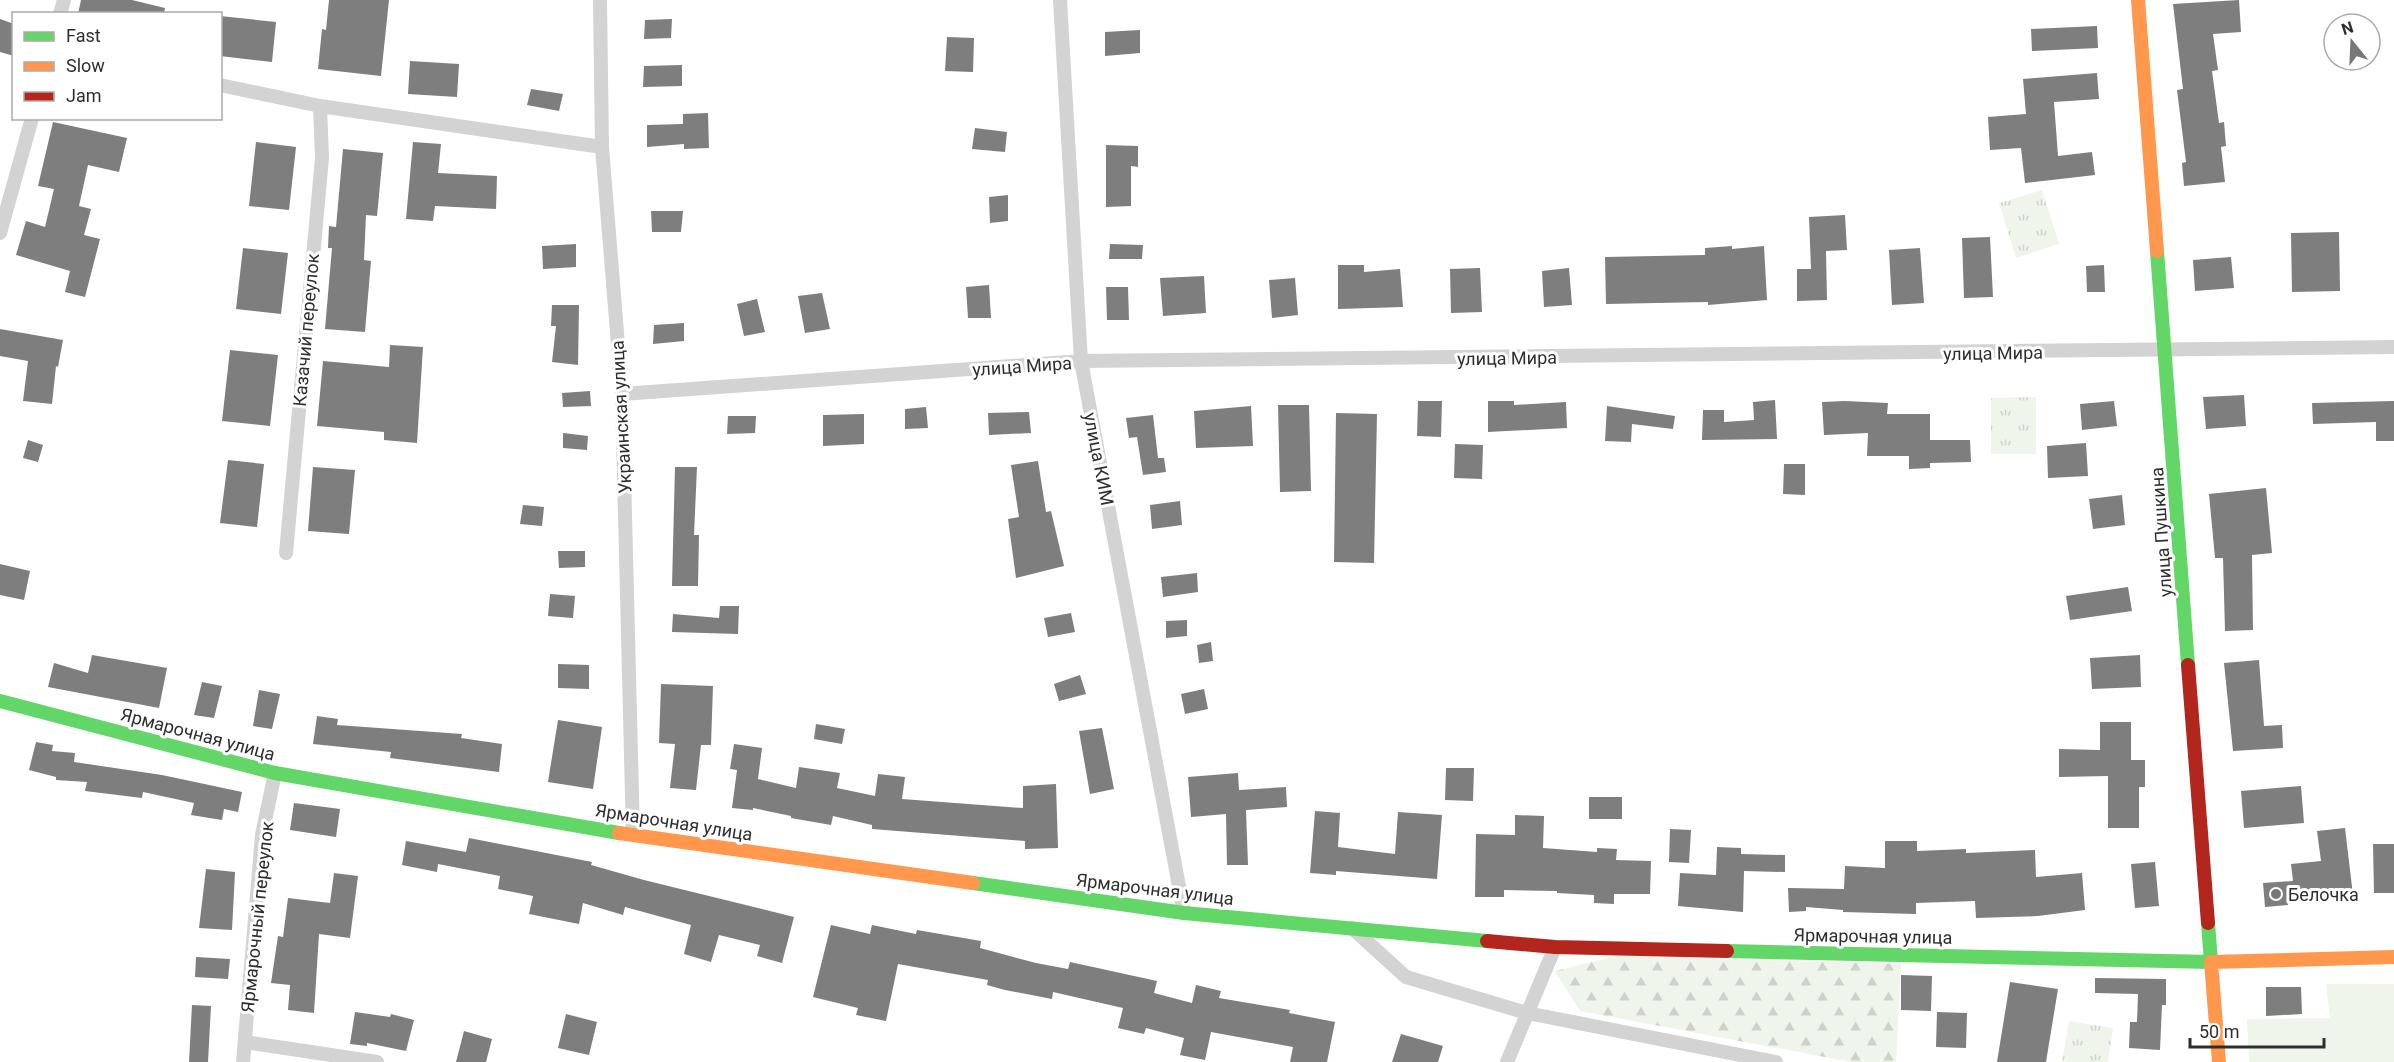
<svg xmlns="http://www.w3.org/2000/svg" width="2394" height="1062" viewBox="0 0 2394 1062" font-family="Roboto,sans-serif">
<style>
.grass{fill:url(#grass-tufts)}
.forest{fill:url(#forest-firs)}
.garden{fill:#f0f5eb}
.building{fill:#7e7e7e}
.lines{fill:none;stroke-linecap:round;stroke-linejoin:round}
.street{stroke:#d3d3d3;stroke-width:14}
.fast{stroke:#63d668;stroke-width:14}
.slow{stroke:#ff974d;stroke-width:14}
.jam{stroke:#b3261e;stroke-width:14}
.poi-dot{fill:#777;stroke:#fff;stroke-width:2}
.labels{text-anchor:middle;dominant-baseline:central;stroke-width:6;stroke-linejoin:round;paint-order:stroke}
.street-label{font-size:18px;fill:#2e2e2e;stroke:#fff}
.poi-label{font-size:18px;fill:#2e2e2e;stroke:#fff;text-anchor:start}
</style>
<defs>
<pattern id="grass-tufts" width="24" height="20" patternUnits="userSpaceOnUse" patternTransform="scale(1.5)"><rect width="24" height="20" fill="#f0f5eb"/><path d="M3 7l-1-3M5 7V3M7 7l1-3M15 17l-1-3M17 17v-4M19 17l1-3" fill="none" stroke="#ced2ca"/></pattern>
<pattern id="forest-firs" width="22" height="20" patternUnits="userSpaceOnUse" patternTransform="scale(1.5)"><rect width="22" height="20" fill="#f0f5eb"/><path d="M5 1l3.5 6h-7zM16 11l3.5 6h-7z" fill="#ced2ca"/></pattern>
</defs>
<rect width="100%" height="100%" fill="#fff"/>
<path class="grass" d="M2042,190L2059,244L2016,258L1999,203Z
M2036,397V454H1991V398Z
M2069,1021L2113,1028L2108,1062H2062Z"/>
<path class="forest" d="M1617,956L1901,964L1896,1062H1851L1580,1011L1555,971Z"/>
<path class="garden" d="M2326,984H2394V1062H2249L2247,1019L2330,1018Z"/>
<path class="building" d="M81,0H132L165,8L164,14H78Z
M329,0H389L381,76L318,69L322,29L326,30Z
M2239,0L2241,32L2213,34L2218,70L2212,71L2219,123L2224,122L2226,146L2221,147L2225,182L2184,186L2182,163L2186,162L2177,90L2183,89L2173,4Z
M220,16L276,22L272,62L220,56Z
M0,19L14,24V56L0,52Z
M672,19L671,38L644,39L645,20Z
M2097,26L2098,48L2032,51L2031,29Z
M1140,30V53L1105,56V32Z
M947,37L974,38L973,72L945,71Z
M410,61L459,64L457,97L408,94Z
M682,65V86L643,87L644,66Z
M2097,73L2099,99L2054,102L2058,156L2092,152L2095,175L2025,183L2021,148L1990,150L1988,117L2026,114L2023,79Z
M531,89L563,94L559,111L527,105Z
M708,113L709,148L684,149V144L647,147V125L683,124V114Z
M53,122L127,138L119,172L88,165L79,206L91,209L84,235L100,239L85,297L65,292L70,271L16,255L26,221L45,227L54,189L38,186Z
M975,128L1007,132L1005,152L972,149Z
M256,142L296,147L289,210L249,206Z
M413,142L441,144L438,173L497,176L496,209L435,206L433,221L406,219Z
M1106,145L1138,146V167L1131,166V206L1106,207Z
M343,149L383,153L377,216L366,215L364,260L371,261L365,332L325,329L332,248H328L329,226L336,227Z
M1008,195V221L990,223L989,197Z
M651,211H683L681,232H652Z
M1845,215L1847,250L1826,251L1827,300L1797,301V269H1811L1809,217Z
M2339,232L2340,291L2292,292L2291,233Z
M1990,237L1993,297L1964,298L1962,238Z
M576,244V267L543,269L542,246Z
M1110,244L1143,245L1142,259H1109Z
M1732,246V249L1764,246L1767,300L1708,305V302L1606,304L1605,257L1705,255V248Z
M243,248L288,253L281,314L236,309Z
M1920,248L1924,303L1892,305L1889,250Z
M2231,257L2234,288L2195,291L2193,260Z
M1338,265H1364V272L1400,269L1403,307L1338,309Z
M2104,265L2105,292H2087L2086,266Z
M1480,268L1482,312L1451,313L1450,269Z
M1569,268L1572,305L1544,307L1542,271Z
M1204,276L1206,313L1163,316L1160,278Z
M1295,278L1298,315L1272,318L1269,280Z
M989,285L991,318H968L966,287Z
M1106,287H1128L1129,320H1107Z
M822,293L830,329L805,333L798,296Z
M757,299L765,332L744,336L737,304Z
M552,305H579L578,365L552,362L556,326H551Z
M684,323V341L653,344L654,325Z
M0,329L63,340L58,367L56,366L52,404L23,401L28,361L0,356Z
M390,345L423,347L417,443L384,440V432L317,426L323,361L389,367Z
M230,350L278,355L270,426L222,421Z
M590,391L591,406L563,407L562,393Z
M2244,395L2246,426L2206,429L2203,397Z
M1775,400L1777,439L1702,440L1703,410H1724V422L1754,420L1753,402Z
M1418,401H1442L1441,437L1417,436Z
M1488,401H1514V405L1566,402L1567,428L1488,432Z
M1845,401L1888,403L1887,414H1930V440H1970L1971,462L1930,463V468L1909,469V456H1867L1868,433L1824,435L1822,402Z
M2114,401L2117,426L2082,430L2080,404Z
M2394,401V441H2376V422L2313,424L2312,403Z
M1278,405H1309L1311,491L1280,492Z
M1251,406L1253,446L1196,448L1194,411Z
M1607,406L1675,416L1673,429L1632,424L1631,442L1605,441Z
M926,407L928,428L905,429V409Z
M1029,412L1031,433L989,435L988,413Z
M1336,413L1377,414L1374,563L1334,562Z
M864,414V444L823,446V415Z
M1153,415L1158,458H1164L1166,472L1143,475L1137,437L1129,438L1126,418Z
M728,416H756L755,433L727,434Z
M563,433L588,436L587,450L563,448Z
M28,440L43,445L38,462L23,458Z
M2086,443L2088,476L2048,478L2047,446Z
M1455,444L1483,445L1482,479L1454,478Z
M228,460L264,464L257,527L220,523Z
M1038,461L1046,512L1051,511L1064,566L1016,578L1008,519L1019,517L1011,465Z
M1784,464H1805V495L1783,494Z
M313,467L355,470L349,534L308,531Z
M675,467H697L694,535H699L698,586H672Z
M2266,488L2272,553L2252,555L2253,630L2225,631L2223,558H2215L2209,494Z
M2122,495L2125,525L2093,529L2089,499Z
M1180,501L1182,525L1152,529L1150,505Z
M523,505L544,507L542,526L520,524Z
M558,551H585V567L559,568Z
M0,564L30,571L24,600L0,595Z
M1197,573L1198,592L1163,597L1161,577Z
M2128,587L2132,611L2070,620L2066,596Z
M550,594L575,596L573,618L548,616Z
M720,606H739L738,634L672,632L673,614L719,618Z
M1071,613L1075,632L1048,637L1044,618Z
M1187,620V636L1166,638V621Z
M1211,642L1213,661L1199,663L1197,645Z
M92,655L167,668L159,708L48,687L54,663L88,673Z
M2140,655L2141,687L2092,689L2090,658Z
M2259,660L2264,726L2282,725L2283,748L2233,751L2224,663Z
M558,664L589,665V689L558,688Z
M1080,675L1086,694L1059,701L1054,684Z
M202,682L222,686L214,718L194,715Z
M661,684L713,686L711,745H701L696,790L670,788L675,744L659,743Z
M1204,689L1208,709L1185,714L1181,694Z
M259,690L280,694L272,729L253,726Z
M317,716L338,719L337,725L462,734L461,738L502,744L499,772L390,758L391,752L313,744Z
M558,720L602,727L593,789L548,782Z
M2100,722H2131V760H2145V787H2139V828H2108V776L2059,777V749L2100,750Z
M816,724L845,729L842,744L814,739Z
M1102,728L1114,789L1090,794L1079,731Z
M36,742L53,745L52,751L75,753L74,762L162,775L242,792L238,812L224,809L222,820L191,815L194,803L143,792L142,798L85,791L87,782L56,780V777L29,770Z
M734,744L762,748L758,779L796,788L799,767L840,773L837,788L875,796L878,774L905,777L902,799L1023,808V786L1056,784L1058,848L1025,849V841L872,829V825L833,816L831,825L791,818V816L753,808V810L732,808L737,770L730,769Z
M1446,768H1474L1473,801L1445,800Z
M1238,773L1239,790L1286,787L1287,807L1246,810L1248,865H1227L1226,814L1191,817L1188,777Z
M2301,786L2304,823L2244,828L2241,791Z
M1589,797H1622V819H1589Z
M294,803L340,809L336,837L290,830Z
M1315,811L1340,813L1338,847L1395,854L1398,812L1442,815L1437,879L1336,871V875L1310,873Z
M1515,815L1544,816L1543,848L1597,852V848L1617,849L1616,860L1651,861L1650,894H1614V904L1594,903V895L1557,893V891L1504,890V897H1475L1476,834L1515,835Z
M2345,828L2353,895L2325,899V893L2288,896V905L2265,907L2263,883L2293,881L2291,864L2321,861L2317,831Z
M1670,829L1691,830L1689,863L1669,862Z
M469,838L592,862L591,865L644,880L794,917L782,963L757,956L760,945L719,935L711,962L684,954L691,925L625,907L623,915L583,903L579,924L529,914L533,896L498,889L500,876L438,864L437,872L402,865L406,841L466,852Z
M1885,841H1917V851L1966,849V853L2035,850L2036,877L2082,873L2085,910L2038,916L1976,918L1975,901L1916,903V914L1843,912V910L1806,907V911L1789,912L1788,888L1844,889L1845,866L1885,868Z
M2373,844H2394V893H2374Z
M1717,847L1741,848V854L1785,855V872L1744,871L1743,912L1678,906L1680,873L1716,875Z
M2155,862L2159,906L2135,908L2131,864Z
M206,869L235,872L232,930L199,928Z
M334,873L358,876L350,938L319,934L314,1013L288,1010L290,985L271,983L278,936L283,937L288,898L330,903Z
M831,925L870,934L872,925L916,934L917,930L981,941L980,948L1036,963L1068,969L1070,962L1157,981L1154,993L1192,1003L1196,985L1221,991L1219,998L1290,1010L1289,1013L1335,1022L1327,1062H1290L1293,1047L1211,1032L1205,1060L1180,1055L1184,1038L1146,1028L1144,1034L1118,1028L1123,1008L1053,992L1052,999L1005,990L987,985L988,980L898,964L886,1021L856,1015L858,1008L813,997Z
M196,957L230,959L228,979L195,977Z
M1901,975L1932,976L1931,1011L1901,1010Z
M2095,978L2166,979V1005H2162L2160,1050L2129,1048L2130,1022H2137L2138,994L2095,993Z
M2010,982L2058,989L2046,1062H1997Z
M2266,987H2301L2302,1014L2266,1016Z
M192,1005L211,1006L208,1062H189Z
M355,1012L390,1017L391,1014L414,1020L406,1051L367,1043V1046L350,1044Z
M1937,1012L1967,1013L1966,1048L1936,1047Z
M566,1014L597,1022L589,1055L558,1048Z
M464,1031L492,1039L486,1062H456Z
M1401,1034L1443,1046L1438,1062H1392Z"/>
<g class="lines">
<path class="street" d="M600,0L602,147L622,394L633,835
M1060,0L1081,361L1184,913
M60,14L64,0
M220,85L320,106L602,147
M0,233L32,118
M622,394L1081,361L2394,347
M286,553L322,158L320,106
M1352,928L1406,977L1527,1013L1776,1062
M245,1042L377,1062
M243,1062L262,835L275,773
M1507,1062L1555,947"/>
<path class="fast" d="M2157,251L2188,665
M0,701L275,773L619,833
M973,883L1184,913L1487,941
M1727,951L2211,962L2208,923"/>
<path class="slow" d="M2138,0L2157,251
M619,833L973,883
M2219,1062L2211,962L2394,957"/>
<path class="jam" d="M2188,665L2208,923
M1487,941L1555,947L1727,951"/>
</g>
<circle class="poi-dot" cx="2276" cy="894" r="6"/>
<g class="labels">
<g class="street-label">
<text transform="translate(306 330) rotate(-85)">Казачий переулок</text>
<text transform="translate(1993 353) rotate(-1)">улица Мира</text>
<text transform="translate(1507 358) rotate(-1)">улица Мира</text>
<text transform="translate(1022 366) rotate(-4)">улица Мира</text>
<text transform="translate(621 417) rotate(-93)">Украинская улица</text>
<text transform="translate(1099 459) rotate(79)">улица КИМ</text>
<text transform="translate(2161 532) rotate(-94)">улица Пушкина</text>
<text transform="translate(198 734) rotate(15)">Ярмарочная улица</text>
<text transform="translate(674 822) rotate(9)">Ярмарочная улица</text>
<text transform="translate(1155 889) rotate(7)">Ярмарочная улица</text>
<text transform="translate(257 917) rotate(-84)">Ярмарочный переулок</text>
<text transform="translate(1873 936) rotate(1)">Ярмарочная улица</text>
</g>
<g class="poi-label">
<text x="2288" y="894">Белочка</text>
</g>
</g>
<rect x="12" y="12" width="210" height="108" fill="#ffffff" stroke="#ababab" stroke-width="1.5"/>
<rect x="24" y="32" width="30" height="9" fill="#63d668" stroke="#ababab" stroke-width="1.5"/>
<text x="66" y="42" font-size="18" fill="#2e2e2e">Fast</text>
<rect x="24" y="62" width="30" height="9" fill="#ff974d" stroke="#ababab" stroke-width="1.5"/>
<text x="66" y="72" font-size="18" fill="#2e2e2e">Slow</text>
<rect x="24" y="92" width="30" height="9" fill="#b3261e" stroke="#ababab" stroke-width="1.5"/>
<text x="66" y="102" font-size="18" fill="#2e2e2e">Jam</text>
<g transform="translate(2352 42) rotate(342)"><circle r="28" fill="#ffffff" stroke="#ababab" stroke-width="1.5"/>
<path d="M0-4.5L10 22L0 15L-10 22Z" fill="#777777"/>
<text y="-9" font-size="16" font-weight="bold" text-anchor="middle" fill="#2e2e2e">N</text>
</g>
<path d="M2190 1038v9h134v-9" fill="none" stroke="#2e2e2e" stroke-width="3"/>
<text x="2199" y="1038" font-size="18" fill="#2e2e2e" stroke="#ffffff" stroke-width="4.5" paint-order="stroke">50 m</text>
</svg>
